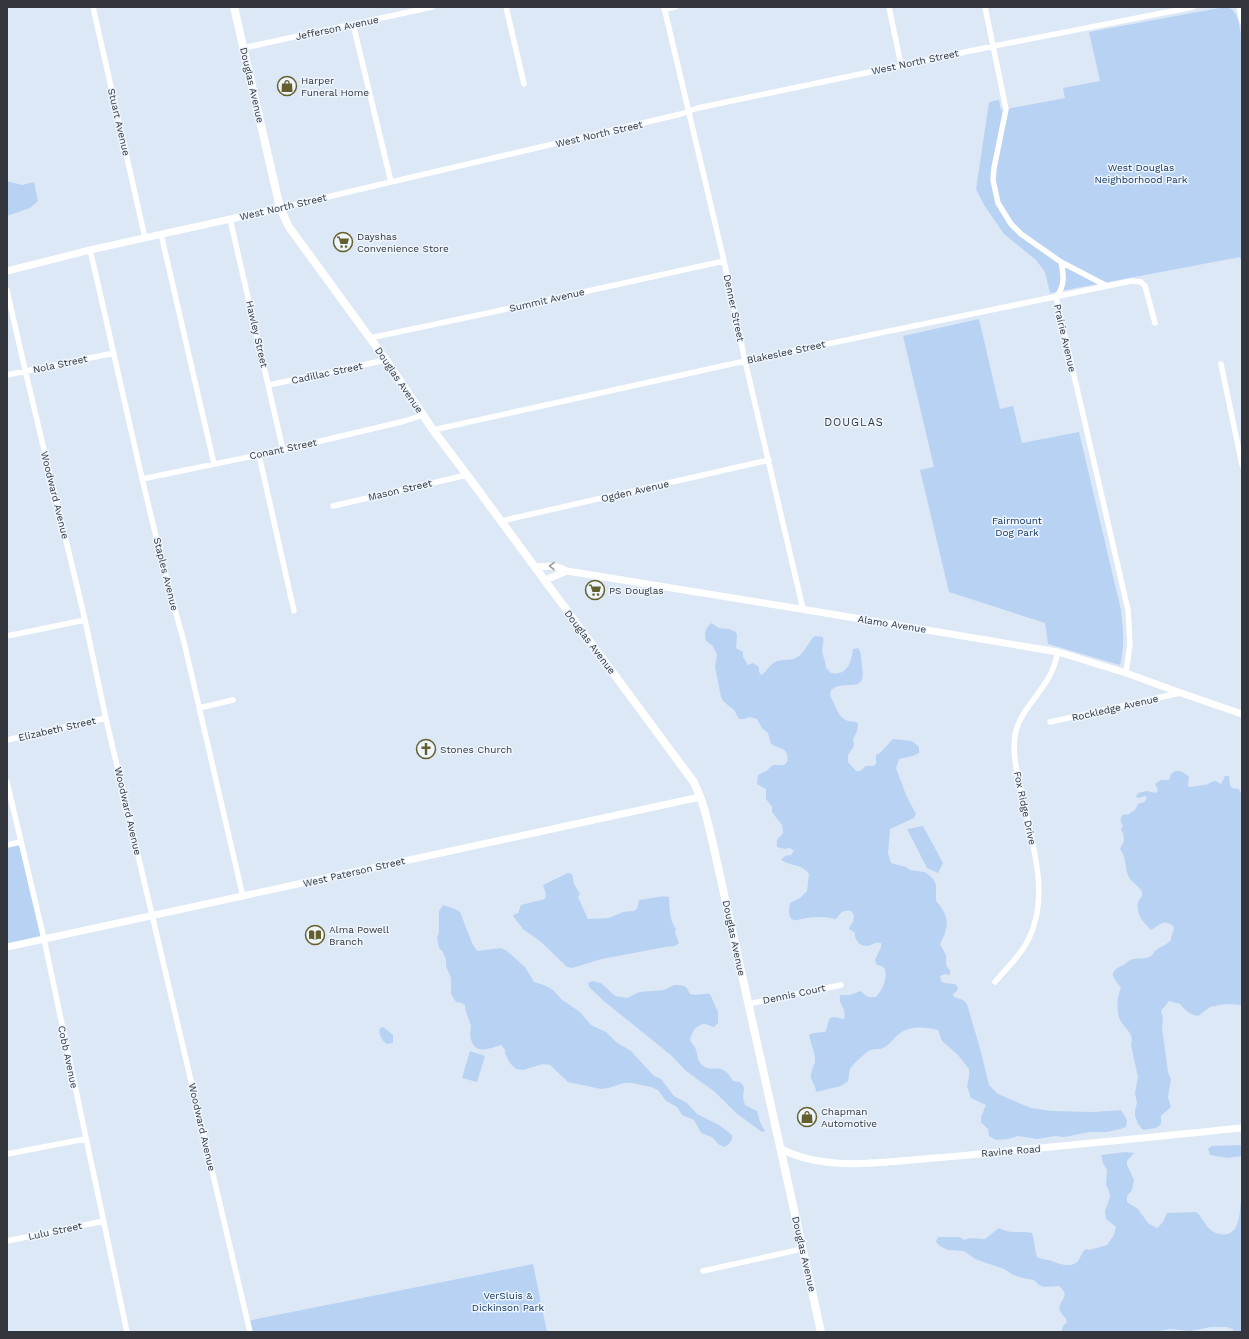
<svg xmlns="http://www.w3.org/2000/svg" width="1249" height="1339" viewBox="0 0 1249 1339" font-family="'Work Sans',sans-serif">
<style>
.green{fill:#b8d2f4}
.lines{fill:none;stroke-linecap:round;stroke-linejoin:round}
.minor{stroke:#fff;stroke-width:5.5}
.tertiary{stroke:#fff;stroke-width:7}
.secondary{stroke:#fff;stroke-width:8}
.oneway{stroke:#999b9e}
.labels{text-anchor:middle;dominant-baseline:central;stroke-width:3;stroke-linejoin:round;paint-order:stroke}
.street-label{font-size:10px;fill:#33373d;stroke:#eef5fd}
.poi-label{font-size:10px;fill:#33373d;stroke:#eef5fd;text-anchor:start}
.park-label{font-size:10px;fill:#0c2f59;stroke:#eef5fd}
.neighbourhood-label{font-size:11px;letter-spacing:1px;fill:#33373d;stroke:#eef5fd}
</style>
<rect width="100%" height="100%" fill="#dde8f6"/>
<path class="green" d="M1225,7C1239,8 1239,27 1242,39V263L1240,257L1050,293L1045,272L1036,260L1004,234L984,205L976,189L989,102L999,100L1001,110L1065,98L1063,88L1100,81L1089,32Z
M7,181L22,185L34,182L38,201L30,208L7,216Z
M979,319L1000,409L1013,406L1022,443L1079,432L1121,610C1123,629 1125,647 1120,665L1048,644L1045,623L949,592L920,470L934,467L903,336Z
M711,623L719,628L729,629L736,632L737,636L736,648L743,652V657L748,665L753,663L759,667V672L761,675C767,672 769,665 775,662C783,658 791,662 799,656C806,650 808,642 815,636L823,637C824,642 822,646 822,651C823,657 826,662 826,668L831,673C848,676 851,662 853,649L858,648C862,653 861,660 862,666C867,696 846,678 831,690L830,696C839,710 837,722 857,722L858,725L857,732L853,739L854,746L848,755V762L856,771H860L866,766H873L876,764V755L880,753L893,739L912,741L919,747V753L913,756L899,759L896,768L906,795L916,814L914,818L890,829L888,853L891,863L906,867L910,870L925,872L930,876L934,880L936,885V901C943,908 949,919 946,929C945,935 942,939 940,944L946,955C947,962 944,965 950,970V975L945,974L940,976L941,981L944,983L955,984L958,987L957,991L953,994L954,997L963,1000L967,1004L981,1052L989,1085L998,1094L1031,1108L1052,1111L1094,1112L1121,1110L1127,1120L1126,1127L1120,1129L1107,1132H1090L1064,1137L1055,1136L1037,1139L1018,1136L1008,1139L996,1140L989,1136L988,1129L981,1122V1117L986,1105L971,1098L967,1086L969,1077V1069L958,1055L942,1041L938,1030C926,1027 910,1025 899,1034C893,1038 890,1045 883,1048C879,1050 875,1048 871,1050C867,1051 852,1065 850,1069C849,1072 849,1077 848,1081L841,1086L816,1092C816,1086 813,1084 811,1078C810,1071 815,1066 815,1060C816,1056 810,1041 809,1035L813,1033L825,1032C828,1028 827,1023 830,1018L834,1017L844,1019C847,1007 838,1006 840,995H850L861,991C866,997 869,998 876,997C883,989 887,980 885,969L882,966L877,965L875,960L881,947V943C873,942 873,945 868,946C860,947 854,940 855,933L849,929L850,926L853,922L854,915L851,911C841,910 842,912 836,919C827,917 816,916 807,918C803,918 798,921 794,920C787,919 789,908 790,903L800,898L807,891L809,874C802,864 790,866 781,860L785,856L791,855L794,851L790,848L785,849L777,847V840L783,833L782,825L772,812V807L766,799V789L757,784L758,775L766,771L773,765H784L787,762C790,748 780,749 771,744L768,733L762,728L757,719L750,717L744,719H739L734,710L724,702L721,697L715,667L717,655L713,646L706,641C704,633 705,629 711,623Z
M1175,771C1182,771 1184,772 1189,777L1188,786L1190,787C1195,786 1199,786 1204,785C1208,785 1211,781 1216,781L1221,784L1225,776H1229L1230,785L1232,788L1239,789L1240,792L1242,793V1005L1225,1004L1210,1007L1198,1016C1189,1014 1186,1011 1180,1004L1169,1001L1161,1011L1163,1018L1162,1028L1168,1072L1171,1080L1168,1097L1171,1107L1161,1116V1124L1156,1128L1143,1130L1138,1124L1135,1116V1110L1137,1103L1135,1093L1138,1077L1131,1045C1135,1034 1125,1029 1120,1020C1116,1012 1117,996 1121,988C1112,976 1108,972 1123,965C1127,963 1130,959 1134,959C1140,958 1144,959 1150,957C1153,955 1154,952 1156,950C1161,946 1167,945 1171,940V937L1174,929L1173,926C1161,918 1161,926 1151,930C1143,922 1134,913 1139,900C1141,897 1143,896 1142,892C1139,885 1130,882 1128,875C1125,867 1126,856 1120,849L1124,841L1123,833L1121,830L1123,825C1120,822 1120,820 1122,815L1130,814L1131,812L1135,810L1138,804L1144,802L1147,798L1145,796L1139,798L1136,797L1138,793L1147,791L1156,793L1158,790L1155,784L1161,780H1169L1171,774Z
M923,826L943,863L938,873L927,868L907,829Z
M21,842L44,939L7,947V845Z
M568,873L572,874L574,884L580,894L578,897L588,919L609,918L623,912L633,911L637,909L639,900C646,899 664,895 669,897C670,909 669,919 676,929L675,933L679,943L675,946L665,947L602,959L572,968L567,967L540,941L524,930L513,916L515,914L518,913L521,905L545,899L546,894L543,885Z
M443,905L455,909L460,912L472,943L477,951L501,948L507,951L525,967L534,982L544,985L553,990L561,999L580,1012L591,1025L606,1032L616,1042L631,1051L654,1076L661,1079L674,1096L687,1103L697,1114L719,1125L732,1135C733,1141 729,1145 724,1147L718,1144L712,1137L701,1133L694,1120L682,1115L677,1107L666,1101L658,1090L651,1087L632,1083H624L608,1088L601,1089L568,1082L550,1065L543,1064L523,1070L516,1069L510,1063L505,1054V1050L501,1045C487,1049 473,1056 470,1035C470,1032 471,1029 471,1026C469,1018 465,1013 465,1005L462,1003L456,1002L451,994V978L446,966V960L443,952L439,948L437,938L439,932V911Z
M592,981L601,983L615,996L627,998L639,992L664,990L674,985H678L684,986L687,988L690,994C696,996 703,993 710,994L718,1012V1023L714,1027C711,1027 708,1024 705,1024C696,1024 692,1032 690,1040C692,1044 695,1046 696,1050C698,1056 697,1060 702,1065C713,1074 722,1060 733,1081L740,1082L744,1087L743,1098L745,1105L757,1111L760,1122L765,1131L762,1132L736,1113L715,1092L686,1071L672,1056L605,1002L589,987L588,983Z
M383,1027L393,1035V1043L387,1044C382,1041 378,1034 380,1028Z
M470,1051L485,1056L477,1082L462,1078Z
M1242,1145V1156L1227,1158L1210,1155L1208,1149L1212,1146Z
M1125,1152L1134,1153L1127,1161V1165L1134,1180L1132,1190L1127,1196V1202L1138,1209L1148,1223L1157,1228L1163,1222L1167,1213L1196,1212C1203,1217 1205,1226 1212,1231C1217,1234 1222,1235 1227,1234C1242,1231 1239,1206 1242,1195V1332H1233V1329L1226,1327H1211L1190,1331L1170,1329L1152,1332H1061L1063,1326L1067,1322C1066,1317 1062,1315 1060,1311C1056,1300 1073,1298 1059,1286L1044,1287L1039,1285L1034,1280L1023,1278L1013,1275L1004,1269L975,1259L964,1251L948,1250L940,1246L936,1242L938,1237H960L964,1240L970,1238L985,1239L999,1228C1011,1235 1020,1230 1032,1233C1035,1241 1034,1248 1037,1257C1042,1260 1047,1259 1052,1261C1060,1264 1070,1268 1077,1262C1081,1258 1081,1252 1086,1249L1089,1250L1107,1245L1114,1235L1116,1227L1106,1219L1105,1211L1110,1197L1109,1191L1106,1185L1107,1170L1103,1163L1101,1155Z
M533,1264L547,1332H250L247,1321Z"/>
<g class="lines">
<path class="minor" d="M93,7L145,238
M506,7L524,84
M664,7L724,261L745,361L803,609
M889,7L901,65
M985,7L1006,109L994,168L993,180L998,203L1011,224L1021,234L1061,262C1064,276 1065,286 1056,297L1128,610L1130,644L1126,673
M1239,7L1242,21
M665,9L675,7
M353,24L391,182
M243,48L432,7
M280,208L681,114L698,108L994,46L1193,7
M230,219L283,450
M161,234L214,464
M90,250C121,381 147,513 184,642L243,897
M1061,262L1107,286
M7,290C31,400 59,510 85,620C92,653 99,686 106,719C153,924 202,1128 250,1332
M370,338L488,313L724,261
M1221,364L1242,465
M7,375L114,353
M269,385L386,360
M433,430L745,361L1131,281L1141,282L1145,286L1155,323
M259,455L294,611
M142,479L283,450L405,421L423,415
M333,506L467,475
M501,521L769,460
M7,636L85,620
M199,708L233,700
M1050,722L1180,693
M7,740L106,718
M7,782L44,939L127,1332
M7,845L21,842
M995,982C1005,970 1018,958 1026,944C1052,898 1032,844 1022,796C1018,776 1012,756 1015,735C1019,712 1040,695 1050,675C1054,668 1056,660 1058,652
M748,1004L841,985
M7,1154L85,1139
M7,1241L104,1221
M703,1271L802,1249"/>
<path class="tertiary" d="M7,271L90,250L280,208
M535,567C548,566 557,565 567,571L813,611L1058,652L1126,673L1181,693L1242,714
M545,580L567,571
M7,947L700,797
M781,1149C825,1171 877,1163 923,1159C958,1156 992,1153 1026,1149C1098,1143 1170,1135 1242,1128"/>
<path class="secondary" d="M234,7L280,208L289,227L386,360L433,430L467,475L571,616L693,781C705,803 709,829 715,853L821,1332"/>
</g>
<defs><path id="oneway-chevron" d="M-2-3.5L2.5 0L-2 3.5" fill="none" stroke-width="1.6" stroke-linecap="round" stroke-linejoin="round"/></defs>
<use class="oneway" href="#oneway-chevron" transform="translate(552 566) rotate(-179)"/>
<defs>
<g id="shop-ring" transform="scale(1)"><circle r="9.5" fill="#eef5fd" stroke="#64602d" stroke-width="1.5"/><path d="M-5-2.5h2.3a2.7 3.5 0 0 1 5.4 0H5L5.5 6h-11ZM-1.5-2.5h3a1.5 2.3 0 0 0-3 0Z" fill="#64602d"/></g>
<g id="supermarket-ring" transform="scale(1)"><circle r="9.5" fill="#eef5fd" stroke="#64602d" stroke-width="1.5"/><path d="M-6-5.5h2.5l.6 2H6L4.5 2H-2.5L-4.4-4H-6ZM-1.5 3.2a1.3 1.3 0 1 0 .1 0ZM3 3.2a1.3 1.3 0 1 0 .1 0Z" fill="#64602d"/></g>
<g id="church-ring" transform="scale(1)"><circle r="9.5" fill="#eef5fd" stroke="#64602d" stroke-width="1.5"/><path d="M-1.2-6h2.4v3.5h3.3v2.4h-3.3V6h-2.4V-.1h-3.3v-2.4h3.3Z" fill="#64602d"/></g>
<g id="library-ring" transform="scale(1)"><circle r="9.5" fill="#eef5fd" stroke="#64602d" stroke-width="1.5"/><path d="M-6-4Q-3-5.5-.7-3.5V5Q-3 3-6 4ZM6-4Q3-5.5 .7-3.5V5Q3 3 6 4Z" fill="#64602d"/></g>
</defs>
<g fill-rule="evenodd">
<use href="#shop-ring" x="287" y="86"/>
<use href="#supermarket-ring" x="343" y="242"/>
<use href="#supermarket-ring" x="595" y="590"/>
<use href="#church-ring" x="426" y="749"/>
<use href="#library-ring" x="315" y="935"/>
<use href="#shop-ring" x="807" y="1117"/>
</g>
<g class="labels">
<g class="street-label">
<text transform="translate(337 28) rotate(-12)">Jefferson Avenue</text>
<text transform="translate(915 62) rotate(-12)">West North Street</text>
<text transform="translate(252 85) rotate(77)">Douglas Avenue</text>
<text transform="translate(119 122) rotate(77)">Stuart Avenue</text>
<text transform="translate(599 134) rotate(-13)">West North Street</text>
<text transform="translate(283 207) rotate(-13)">West North Street</text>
<text transform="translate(547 300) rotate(-13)">Summit Avenue</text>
<text transform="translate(734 308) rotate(78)">Denner Street</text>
<text transform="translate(257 334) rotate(77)">Hawley Street</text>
<text transform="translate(1065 338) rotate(77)">Prairie Avenue</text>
<text transform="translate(786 352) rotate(-12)">Blakeslee Street</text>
<text transform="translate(60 364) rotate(-12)">Nola Street</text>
<text transform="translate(327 373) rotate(-12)">Cadillac Street</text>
<text transform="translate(399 380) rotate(56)">Douglas Avenue</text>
<text transform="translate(283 449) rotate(-12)">Conant Street</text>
<text transform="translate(400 490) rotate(-13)">Mason Street</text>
<text transform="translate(635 491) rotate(-13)">Ogden Avenue</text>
<text transform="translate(55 495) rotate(76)">Woodward Avenue</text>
<text transform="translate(166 574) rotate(76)">Staples Avenue</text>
<text transform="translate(892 624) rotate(9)">Alamo Avenue</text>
<text transform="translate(590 642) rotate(53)">Douglas Avenue</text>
<text transform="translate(1115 708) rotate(-13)">Rockledge Avenue</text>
<text transform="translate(57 729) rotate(-13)">Elizabeth Street</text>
<text transform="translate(1025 808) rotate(78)">Fox Ridge Drive</text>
<text transform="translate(128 811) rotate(77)">Woodward Avenue</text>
<text transform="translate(354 872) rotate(-13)">West Paterson Street</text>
<text transform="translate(734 938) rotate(78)">Douglas Avenue</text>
<text transform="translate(794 994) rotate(-12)">Dennis Court</text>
<text transform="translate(68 1057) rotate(78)">Cobb Avenue</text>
<text transform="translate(202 1127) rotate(77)">Woodward Avenue</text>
<text transform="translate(1011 1151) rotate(-5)">Ravine Road</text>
<text transform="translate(55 1231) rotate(-12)">Lulu Street</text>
<text transform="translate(804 1254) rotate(77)">Douglas Avenue</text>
</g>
<g class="poi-label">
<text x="301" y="80">Harper<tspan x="301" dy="12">Funeral Home</tspan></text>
<text x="357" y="236">Dayshas<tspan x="357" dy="12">Convenience Store</tspan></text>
<text x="609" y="590">PS Douglas</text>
<text x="440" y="749">Stones Church</text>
<text x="329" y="929">Alma Powell<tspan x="329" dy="12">Branch</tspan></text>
<text x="821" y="1111">Chapman<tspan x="821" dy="12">Automotive</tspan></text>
</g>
<g class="park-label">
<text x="1141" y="167">West Douglas<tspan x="1141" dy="12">Neighborhood Park</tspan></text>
<text x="1017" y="520">Fairmount<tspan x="1017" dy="12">Dog Park</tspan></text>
<text x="508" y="1295">VerSluis &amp;<tspan x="508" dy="12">Dickinson Park</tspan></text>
</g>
<g class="neighbourhood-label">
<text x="854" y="422">DOUGLAS</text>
</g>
</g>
<rect width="1249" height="1339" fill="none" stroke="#33373d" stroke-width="16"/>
</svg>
